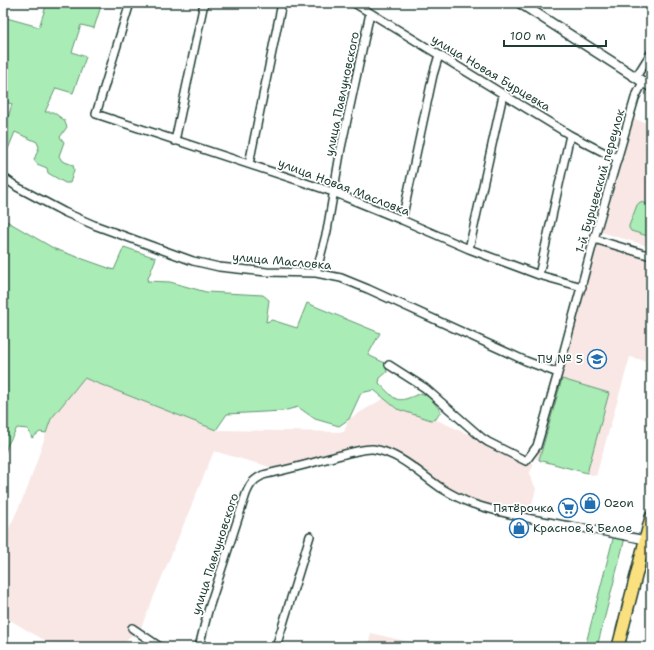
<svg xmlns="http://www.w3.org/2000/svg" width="654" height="650" viewBox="0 0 654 650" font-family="'Shantell Sans',sans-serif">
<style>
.built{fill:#f8e7e5}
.green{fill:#aaecb5;stroke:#649474}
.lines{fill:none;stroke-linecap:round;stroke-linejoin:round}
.minor-casing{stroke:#1f3d34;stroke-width:10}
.tertiary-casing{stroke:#1f3d34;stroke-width:12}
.primary-casing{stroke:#1f3d34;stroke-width:14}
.minor{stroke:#fff;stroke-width:7}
.tertiary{stroke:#fff;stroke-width:9}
.primary{stroke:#fbe080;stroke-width:11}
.labels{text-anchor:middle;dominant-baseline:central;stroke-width:3.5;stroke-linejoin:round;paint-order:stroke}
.street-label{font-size:12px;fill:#1f3d34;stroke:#fff}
.poi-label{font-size:12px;fill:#1f3d34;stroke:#fff;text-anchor:end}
</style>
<rect width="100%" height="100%" fill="#fff"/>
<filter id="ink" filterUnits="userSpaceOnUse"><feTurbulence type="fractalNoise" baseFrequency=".025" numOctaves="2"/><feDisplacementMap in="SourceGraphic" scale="8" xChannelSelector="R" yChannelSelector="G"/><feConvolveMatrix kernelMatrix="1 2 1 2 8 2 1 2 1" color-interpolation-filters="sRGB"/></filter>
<g filter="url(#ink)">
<path class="built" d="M634,119L651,124V247L601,232Z
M596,243L651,260V362L630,357L596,476L536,459Z
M84,378L217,430L344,432L349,419L386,397L534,464L529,474L536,489L529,515L472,500L438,482L408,459L370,446L277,469L214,451L140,630L128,638L123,647H56L3,616V544L7,533L28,487L51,419Z
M371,633L430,647H368Z"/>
<path class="green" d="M47,3H102L94,28L81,25L72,52L86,57L73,93L56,88L45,112H53L64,120L67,127L60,137L64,142L59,156L62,161L73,165L74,170L70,183H65L48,173L47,168L37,164L34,160L39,147L37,142L15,132L8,149L3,146V120L7,121L12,104L3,101V17L39,27Z
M640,202L651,205V237L631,231L629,228V226L637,205Z
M3,219L55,249L114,270L124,247L156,258L147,281L170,282L206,292L263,295L269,300L266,322L272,320L297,328L307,303L380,333L368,355L385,363L387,372L380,378L379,383C398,402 395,404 421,393L429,397L441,411L436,419L431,420L397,409L374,390L361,393L349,419L339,426L315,419L298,407L283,411L227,414L216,430L84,378L51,419L46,433L40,432L32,438L28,429L17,428L8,444L3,458Z
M562,379L609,393L587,473L539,460Z
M614,535L625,538L597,647H585Z"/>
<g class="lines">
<g class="minor-casing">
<path id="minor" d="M130,3L96,114L333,192L402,220L469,249L539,275L582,287
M354,3L570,135L607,154L618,158
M636,77L651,53
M175,141L204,3
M249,164L282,3
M3,177L17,187L64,212L94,225L193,261L219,267L267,272L316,273L341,278L368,289L526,361L558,373
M402,220L433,75L439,55
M594,239L651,256
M469,249L503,95
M316,273L327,231L341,148L370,13
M539,275L570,135
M389,365L425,388L482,438L488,442L526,461L537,446L558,373L594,239L635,98L643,82
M132,628L160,647
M199,647L208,611L246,494C250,484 253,480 263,475C283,470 303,466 322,460C336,457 360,448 373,449C400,453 419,473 441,488C451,494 462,500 473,504C529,522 588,527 645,540
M276,647L310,536"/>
</g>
<g class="tertiary-casing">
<path id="tertiary" d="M520,3L651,87"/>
</g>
<g class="primary-casing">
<path id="primary" d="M618,647L651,517"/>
</g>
<use href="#minor" class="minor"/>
<use href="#tertiary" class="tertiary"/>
<use href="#primary" class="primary"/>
</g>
</g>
<defs>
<g id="school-ring" transform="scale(1)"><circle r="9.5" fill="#fff" stroke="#1f6fb2" stroke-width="1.5"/><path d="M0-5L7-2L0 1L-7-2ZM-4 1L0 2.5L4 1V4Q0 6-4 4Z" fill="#1f6fb2"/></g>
<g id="shop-ring" transform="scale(1)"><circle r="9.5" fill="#fff" stroke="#1f6fb2" stroke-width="1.5"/><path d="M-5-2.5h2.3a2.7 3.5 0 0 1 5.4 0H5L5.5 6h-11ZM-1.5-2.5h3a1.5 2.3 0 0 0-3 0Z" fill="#1f6fb2"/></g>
<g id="supermarket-ring" transform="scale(1)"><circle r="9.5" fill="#fff" stroke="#1f6fb2" stroke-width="1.5"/><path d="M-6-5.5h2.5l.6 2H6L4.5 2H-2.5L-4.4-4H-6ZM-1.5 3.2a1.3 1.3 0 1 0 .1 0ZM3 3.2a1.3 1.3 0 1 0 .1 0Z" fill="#1f6fb2"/></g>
</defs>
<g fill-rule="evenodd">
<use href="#school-ring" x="597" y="359"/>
<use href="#shop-ring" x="590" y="503"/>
<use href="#supermarket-ring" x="568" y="508"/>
<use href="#shop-ring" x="519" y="528"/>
</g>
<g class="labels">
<g class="street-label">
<text transform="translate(491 73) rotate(31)">улица Новая Бурцевка</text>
<text transform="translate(342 94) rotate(-78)">улица Павлуновского</text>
<text transform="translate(600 181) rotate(-74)">1-й Бурцевский переулок</text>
<text transform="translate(344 187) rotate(21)">улица Новая Масловка</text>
<text transform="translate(282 261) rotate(5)">улица Масловка</text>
<text transform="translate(215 554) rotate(-72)">улица Павлуновского</text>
</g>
<g class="poi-label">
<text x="583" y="359">ПУ № 5</text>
<text x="604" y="503" text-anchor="start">Ozon</text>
<text x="554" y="508">Пятёрочка</text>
<text x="533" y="528" text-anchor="start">Красное &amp; Белое</text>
</g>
</g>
<rect width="654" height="650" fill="none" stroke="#fff" stroke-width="16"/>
<rect x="8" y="8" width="638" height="634" fill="none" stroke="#1f3d34" stroke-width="1.5" filter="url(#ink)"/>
<path d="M504 40v6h102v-6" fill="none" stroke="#1f3d34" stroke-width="2"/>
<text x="510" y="40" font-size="12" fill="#1f3d34" stroke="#ffffff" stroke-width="3" paint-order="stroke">100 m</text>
</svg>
